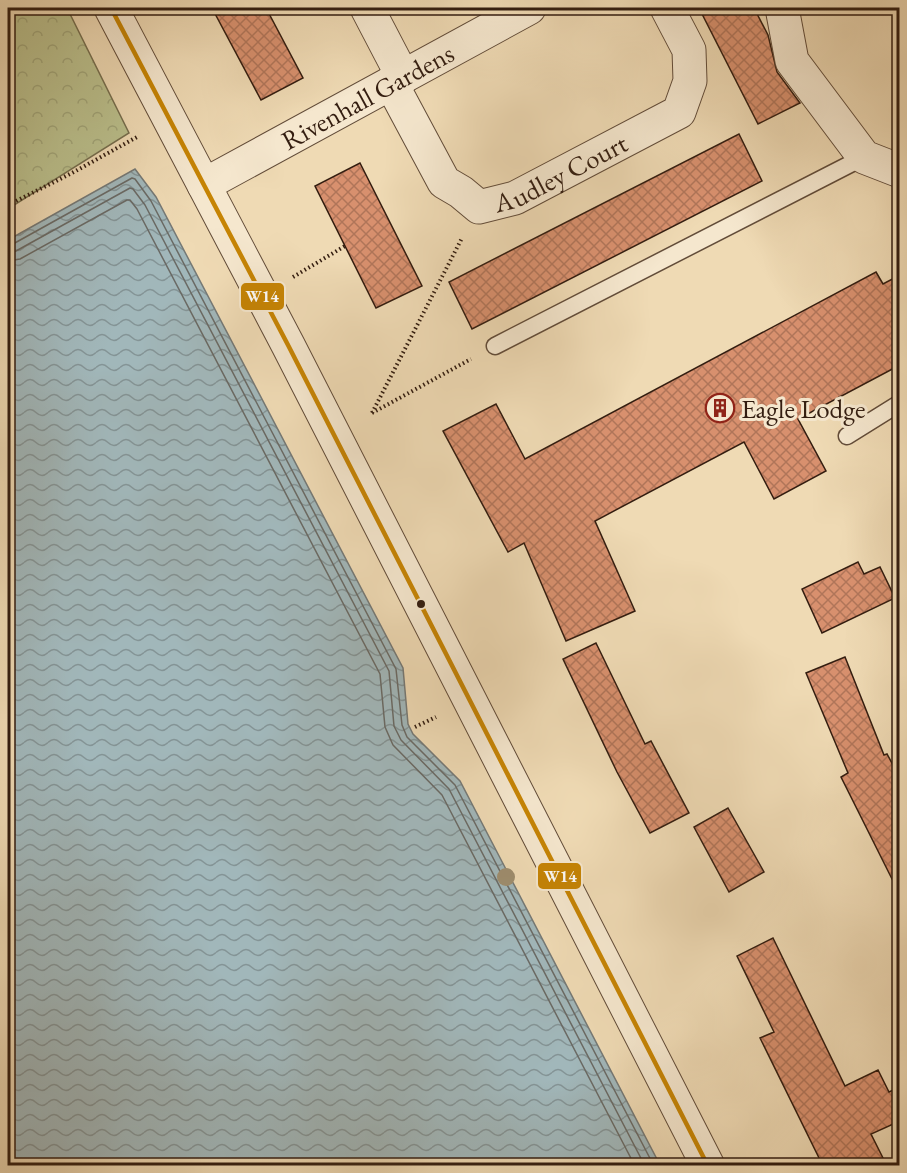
<svg xmlns="http://www.w3.org/2000/svg" width="907" height="1173" viewBox="0 0 907 1173" font-family="'EB Garamond',serif">
<style>
.forest{fill:url(#forest-crowns);stroke:#766e4e;stroke-width:1.5}
.water{fill:url(#water-waves);stroke:#757976;stroke-width:1.5}
.lines{fill:none;stroke-linecap:round;stroke-linejoin:round}
.shore{stroke:#6a6a65;stroke-width:1.5}
.building{fill:url(#building-cross-hatch);stroke:#331d10;stroke-width:1.5}
.service-casing{stroke:#624c39;stroke-width:19}
.minor-casing{stroke:#624c39;stroke-width:35}
.tertiary-casing{stroke:#624c39;stroke-width:35}
.path{stroke:#331d10;stroke-width:4;stroke-dasharray:1.5 3;stroke-linecap:butt}
.service{stroke:#f5e7ce;stroke-width:16}
.minor{stroke:#f5e7ce;stroke-width:33}
.tertiary{stroke:#f5e7ce;stroke-width:33}
.bus-1-casing{stroke:#f5e7ce;stroke-width:9}
.bus-1{stroke:#c68404;stroke-width:4.5}
.tree{fill:#9e8d6e}
.bus-dot{fill:#331d10;stroke:#f5e7ce;stroke-width:2}
.labels{text-anchor:middle;dominant-baseline:central;stroke-width:6;stroke-linejoin:round;paint-order:stroke}
.street-label{font-size:27px;fill:#331d10;stroke:#f5e7ce}
.poi-label{font-size:27px;fill:#331d10;stroke:#f5e7ce;text-anchor:start}
.line-badge{stroke:#f5e7ce;stroke-width:2}
.badge-label{font-size:16px;text-anchor:middle;font-weight:bold;fill:#fff}
</style>
<defs>
<pattern id="forest-crowns" width="20" height="18" patternUnits="userSpaceOnUse" patternTransform="scale(1.5)"><rect width="20" height="18" fill="#babf8c"/><path d="M2 6a3 3 0 1 1 6 0M12 15a3 3 0 1 1 6 0" fill="none" stroke="#a0a478"/></pattern>
<pattern id="water-waves" width="16" height="10" patternUnits="userSpaceOnUse" patternTransform="scale(1.5)"><rect width="16" height="10" fill="#a1b7ba"/><path d="M0 5q4-4 8 0t8 0" fill="none" stroke="#849496"/></pattern>
<pattern id="building-cross-hatch" width="8" height="8" patternUnits="userSpaceOnUse" patternTransform="scale(1.5)"><rect width="8" height="8" fill="#d8906e"/><path d="M0 0l8 8M0 8l8-8" fill="none" stroke="#b07559"/></pattern>
</defs>
<rect width="100%" height="100%" fill="#efdab4"/>
<filter id="stains"><feTurbulence type="fractalNoise" baseFrequency=".00333" numOctaves="4"/><feColorMatrix values="0 0 0 0 .2 0 0 0 0 .09 0 0 0 0 .02 0 0 0 .5 -.17"/></filter>
<radialGradient id="worn" r=".72"><stop offset=".6" stop-color="#630" stop-opacity="0"/><stop offset="1" stop-color="#630" stop-opacity=".3"/></radialGradient>
<path class="forest" d="M8,8H67L129,133L8,209Z"/>
<path class="water" d="M135,169L156,197L403,668L408,724L413,734L460,781L660,1165H8V240Z"/>
<g class="lines">
<path class="shore" d="M8,245L13,244L132,178L135,179L151,201L396,669L402,725L407,737L455,785L654,1166
M8,252L16,251L130,188L133,189L145,205L389,671L394,726L401,740L449,789L645,1166
M8,261L20,259L127,200H130L137,209L380,674L385,727L393,745L442,795L635,1166"/>
</g>
<path class="building" d="M212,8H266L303,78L261,100Z
M699,8H754L768,35L777,72L800,103L758,124Z
M739,134L762,181L472,329L449,282Z
M360,163L422,286L376,308L315,186Z
M876,272L883,284L900,275V365L798,419L826,471L774,499L744,442L595,521L635,611L566,641L524,543L508,552L443,431L496,404L525,459Z
M858,562L864,574L880,567L895,598L822,633L802,589Z
M596,643L645,744L651,741L689,813L650,833L617,772L563,659Z
M845,657L884,755L887,754L900,778V895L841,777L848,773L806,673Z
M728,808L764,872L729,892L694,827Z
M773,938L845,1086L878,1070L889,1092L900,1087V1121L871,1134L887,1166H823L760,1038L774,1032L737,956Z"/>
<g class="lines">
<g class="service-casing">
<path id="service" d="M495,346L864,157
M847,436L900,403"/>
</g>
<g class="minor-casing">
<g id="minor">
<path d="M367,8L403,77"/>
<path d="M782,8L792,61L864,157L900,171"/>
<path id="s1" d="M391,83L444,182L461,192L479,207L515,198L679,112L690,81L689,50L667,8"/>
<path id="s2" d="M204,185L529,8"/>
</g>
</g>
<g class="tertiary-casing">
<path id="tertiary" d="M111,8L288,345L708,1166"/>
</g>
<path class="path" d="M8,205L72,173L137,137
M293,277L345,246
M372,413L462,238
M372,413L471,359
M415,727L436,717"/>
<use href="#service" class="service"/>
<use href="#minor" class="minor"/>
<use href="#tertiary" class="tertiary"/>
<g class="bus-1-casing">
<path id="bus-1" d="M111,8L288,345L708,1166"/>
</g>
<use href="#bus-1" class="bus-1"/>
</g>
<circle class="tree" cx="506" cy="877" r="9"/>
<defs>
<g id="building-ring" transform="scale(1.5)"><circle r="9.5" fill="#f5e7ce" stroke="#8f2418" stroke-width="1.5"/><path d="M-4-6H4V6H1V3H-1V6H-4ZM-2.5-4.3h1.7v1.8h-1.7ZM.8-4.3h1.7v1.8H.8ZM-2.5-1h1.7V.8h-1.7ZM.8-1h1.7V.8H.8Z" fill="#8f2418"/></g>
</defs>
<g fill-rule="evenodd">
<use href="#building-ring" x="720" y="408"/>
</g>
<circle class="bus-dot" cx="421" cy="604" r="5"/>
<g class="labels">
<g class="street-label">
<text stroke="none"><textPath href="#s2" startOffset="186">Rivenhall Gardens</textPath></text>
<text stroke="none"><textPath href="#s1" startOffset="244">Audley Court</textPath></text>
</g>
<g class="poi-label">
<text x="741" y="408">Eagle Lodge</text>
</g>
</g>
<g class="line-badge">
<rect x="240" y="282" width="45" height="29" rx="6" fill="#c68404"/>
<rect x="537" y="862" width="45" height="28" rx="6" fill="#c68404"/>
</g>
<g class="badge-label">
<text x="262" y="302">W14</text>
<text x="560" y="882">W14</text>
</g>
<rect width="907" height="1173" fill="none" stroke="#efdab4" stroke-width="30"/>
<rect x="9" y="9" width="889" height="1155" fill="none" stroke="#331d10" stroke-width="3"/>
<rect x="15" y="15" width="877" height="1143" fill="none" stroke="#331d10" stroke-width="1.5"/>
<rect width="100%" height="100%" filter="url(#stains)"/>
<rect width="100%" height="100%" fill="url(#worn)"/>
</svg>
